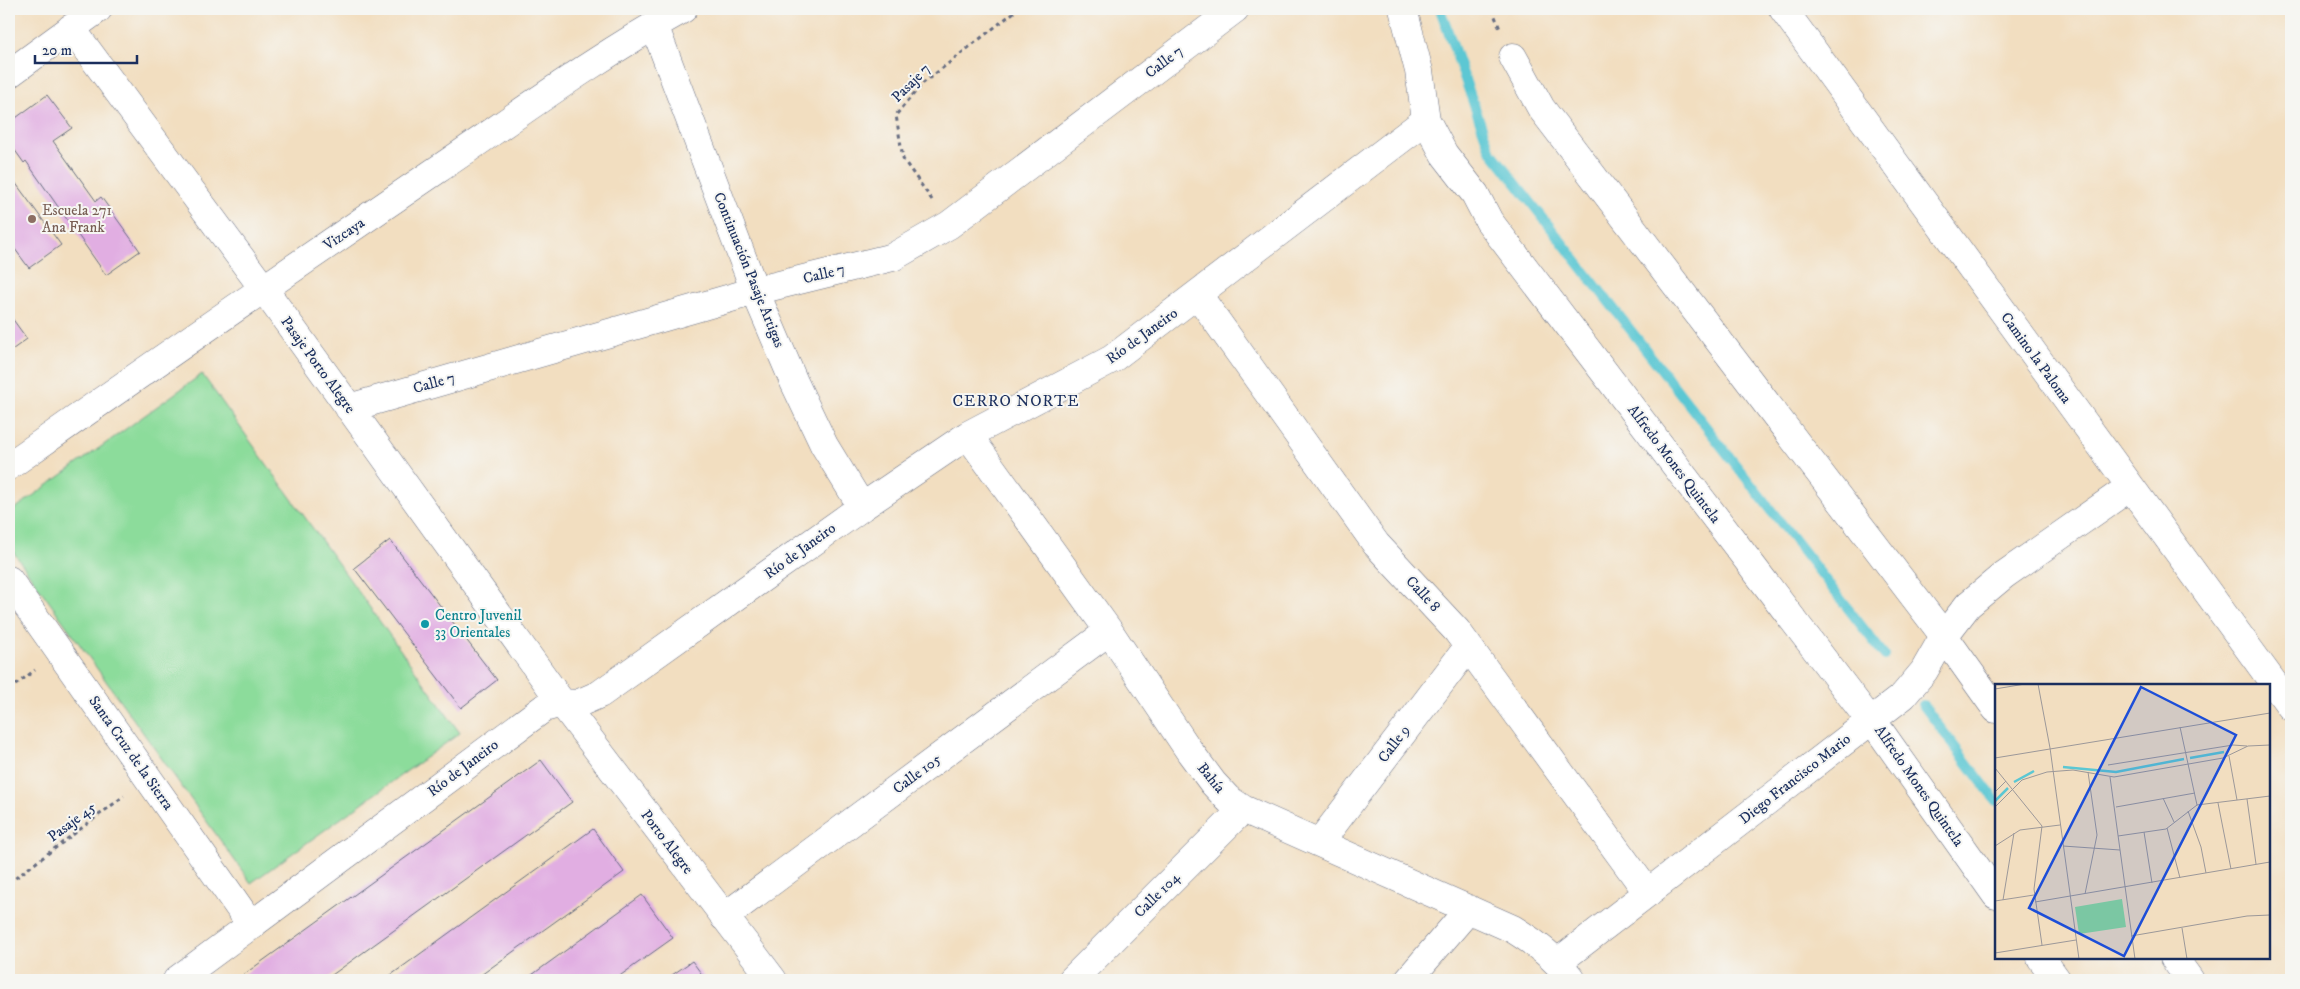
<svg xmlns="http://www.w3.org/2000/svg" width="2300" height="989" viewBox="0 0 2300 989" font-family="'IM FELL DW Pica',serif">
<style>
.green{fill:#8cdc9b;stroke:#54867c}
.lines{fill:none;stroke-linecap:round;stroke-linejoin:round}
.stream{stroke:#5bc7d3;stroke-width:10}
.building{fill:#e1aee2}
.minor-casing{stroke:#666c80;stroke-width:29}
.path{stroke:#666c80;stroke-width:3;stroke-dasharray:4 4;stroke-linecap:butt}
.minor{stroke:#fff;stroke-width:28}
.education-dot{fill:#8d6e63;stroke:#f6f6f2;stroke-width:2}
.culture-dot{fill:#0f9aa8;stroke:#f6f6f2;stroke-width:2}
.labels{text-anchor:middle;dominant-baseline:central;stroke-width:4;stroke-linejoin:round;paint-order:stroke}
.street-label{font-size:15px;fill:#1b2f5e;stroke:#f6f6f2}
.education-label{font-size:15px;fill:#785e54;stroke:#f6f6f2;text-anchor:start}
.culture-label{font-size:15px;fill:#0d838f;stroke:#f6f6f2;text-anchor:start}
.neighbourhood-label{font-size:16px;letter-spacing:1px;fill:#1b2f5e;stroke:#f6f6f2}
.inset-river{fill:none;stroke:#5bc7d3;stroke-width:2.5}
.inset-road{fill:none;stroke:#9c9899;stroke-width:1}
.view{fill:#1d4ed8;fill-opacity:0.15;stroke:#1d4ed8;stroke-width:2.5}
.inset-edge{fill:none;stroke:#1b2f5e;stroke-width:2.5}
</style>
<rect width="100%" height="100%" fill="#f6f6f2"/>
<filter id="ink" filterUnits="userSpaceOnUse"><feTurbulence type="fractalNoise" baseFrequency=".02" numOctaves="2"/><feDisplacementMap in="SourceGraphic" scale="10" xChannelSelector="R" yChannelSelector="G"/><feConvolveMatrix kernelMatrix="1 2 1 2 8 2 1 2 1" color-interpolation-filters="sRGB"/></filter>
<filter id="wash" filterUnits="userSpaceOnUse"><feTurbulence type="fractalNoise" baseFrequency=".0096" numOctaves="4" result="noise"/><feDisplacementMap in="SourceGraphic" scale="20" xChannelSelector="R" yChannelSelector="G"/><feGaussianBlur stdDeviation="1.12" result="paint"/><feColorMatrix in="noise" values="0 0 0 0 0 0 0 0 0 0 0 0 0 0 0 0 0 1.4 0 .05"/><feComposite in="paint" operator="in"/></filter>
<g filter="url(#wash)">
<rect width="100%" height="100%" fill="#f2dec0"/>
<path class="green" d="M202,374L460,733L251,883L9,546V513Z"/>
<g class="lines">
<path class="stream" d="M1440,9L1490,150L1885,656
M1923,705L1996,801"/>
</g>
<g id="blocks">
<path class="building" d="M47,95L72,128L53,141L96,201L101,197L140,251L106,275L26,161L24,163L9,142V123Z
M9,174L61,245L29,268L9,241Z
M9,314L27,339L9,352Z
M390,540L497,680L461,708L354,568Z
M541,760L572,802L325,980H240L239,978Z
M593,829L624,872L474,980H384Z
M642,895L673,938L614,980H525Z
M692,961L706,980H665Z"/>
</g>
</g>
<g filter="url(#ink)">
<use href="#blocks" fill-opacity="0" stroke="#666c80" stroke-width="1"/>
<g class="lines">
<g class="minor-casing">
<path id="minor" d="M1403,9L1419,71L1426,120L1444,154L1475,194L1489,221L1868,718L1872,720L1996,895
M1783,9L2291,707
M654,25L755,291L794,382L824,445L862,507
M71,28L263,288L562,703L773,980
M1513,57L1541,108L1944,636L1996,709
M9,74L98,9
M1198,295L1376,544L1457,631L1648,893
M349,408L755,291L893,257L949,225L1235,9
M968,435L1109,631L1190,752L1213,783L1228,799L1243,809L1513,929C1537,944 1555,958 1572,980
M9,466C151,366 293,268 437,170C518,115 598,56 683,9
M9,580L252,926
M1320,842L1468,647
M724,917L1109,631
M2041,958L2057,980
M2174,958L2190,980
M1558,962L1903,696L1924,671L1944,636L1968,605L2004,575L2130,487
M177,980L544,708L562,703L577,704L600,694L862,507L968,435L1112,359L1426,120
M1072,980L1243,809
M1408,980L1469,909"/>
</g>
<path class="path" d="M1492,9L1500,29
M932,200L903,159L896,115L922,84L1018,9
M9,690L35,670
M9,883L124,796"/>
<use href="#minor" class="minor"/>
</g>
</g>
<circle class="education-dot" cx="32" cy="219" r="5"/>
<circle class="culture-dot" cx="425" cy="624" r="5"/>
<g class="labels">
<g class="street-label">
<text transform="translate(1164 62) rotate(-37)">Calle 7</text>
<text transform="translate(911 83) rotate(-45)">Pasaje 7</text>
<text transform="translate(344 234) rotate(-34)">Vizcaya</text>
<text transform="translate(749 270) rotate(68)">Continuación Pasaje Artigas</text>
<text transform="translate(824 274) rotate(-14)">Calle 7</text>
<text transform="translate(1142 336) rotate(-36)">Río de Janeiro</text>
<text transform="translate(2036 358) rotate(54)">Camino la Paloma</text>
<text transform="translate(318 365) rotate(54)">Pasaje Porto Alegre</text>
<text transform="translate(434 383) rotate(-16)">Calle 7</text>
<text transform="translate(1674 464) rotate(53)">Alfredo Mones Quintela</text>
<text transform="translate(800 551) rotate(-36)">Río de Janeiro</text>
<text transform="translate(1423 594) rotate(47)">Calle 8</text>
<text transform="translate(1394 744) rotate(-53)">Calle 9</text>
<text transform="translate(131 753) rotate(55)">Santa Cruz de la Sierra</text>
<text transform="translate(463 768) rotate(-37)">Río de Janeiro</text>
<text transform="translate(917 774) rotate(-37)">Calle 105</text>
<text transform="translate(1211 778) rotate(51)">Bahía</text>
<text transform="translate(1795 779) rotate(-38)">Diego Francisco Mario</text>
<text transform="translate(1919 786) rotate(55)">Alfredo Mones Quintela</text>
<text transform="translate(72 822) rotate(-37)">Pasaje 45</text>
<text transform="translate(667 842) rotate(53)">Porto Alegre</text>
<text transform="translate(1157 895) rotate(-45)">Calle 104</text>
</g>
<g class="education-label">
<text x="42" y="210">Escuela 271<tspan x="42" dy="17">Ana Frank</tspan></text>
</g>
<g class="culture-label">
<text x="435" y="615">Centro Juvenil<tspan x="435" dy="17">33 Orientales</tspan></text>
</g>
<g class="neighbourhood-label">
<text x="1016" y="401">CERRO NORTE</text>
</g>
</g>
<g transform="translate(1995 684)">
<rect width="275" height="275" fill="#f2dec0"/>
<path d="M127,215L131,243L84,250L80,223Z" fill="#8cdc9b"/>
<path class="inset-river" d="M195,74L229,68M68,83L121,88L189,75M19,98L39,87M0,117L13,104"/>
<path class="inset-road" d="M43,0L55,64L84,275M0,5L30,0M275,6V56M185,43L202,121M234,72L242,116M0,74L275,29M113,81L238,61L252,62M0,84L47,142L39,205L47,261M115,93L140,275M0,108L11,97M168,114L179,138M252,115L261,180M223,119L236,185M0,123L27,96L52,88L78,86L119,93L228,74L253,62L275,61M121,123L200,109M193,127L206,163L211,189M172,144L185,194M149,148L157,199M123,152L171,145L202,121L275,112M0,162L25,146L65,141M68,162L125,166M90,210L102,151L93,88M8,216L19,149M0,217L39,211M40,218L275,178M187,244L192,275M136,252L252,232L275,231M0,269L81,256"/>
<path class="view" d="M146,3L241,51L129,272L34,224Z"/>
<rect width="275" height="275" class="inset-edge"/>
</g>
<rect width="2300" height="989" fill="none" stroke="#f6f6f2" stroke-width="30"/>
<path d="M35 55v8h102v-8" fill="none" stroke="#1b2f5e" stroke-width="2.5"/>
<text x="42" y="55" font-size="15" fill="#1b2f5e" stroke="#f6f6f2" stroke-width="4" paint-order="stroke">20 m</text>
</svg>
